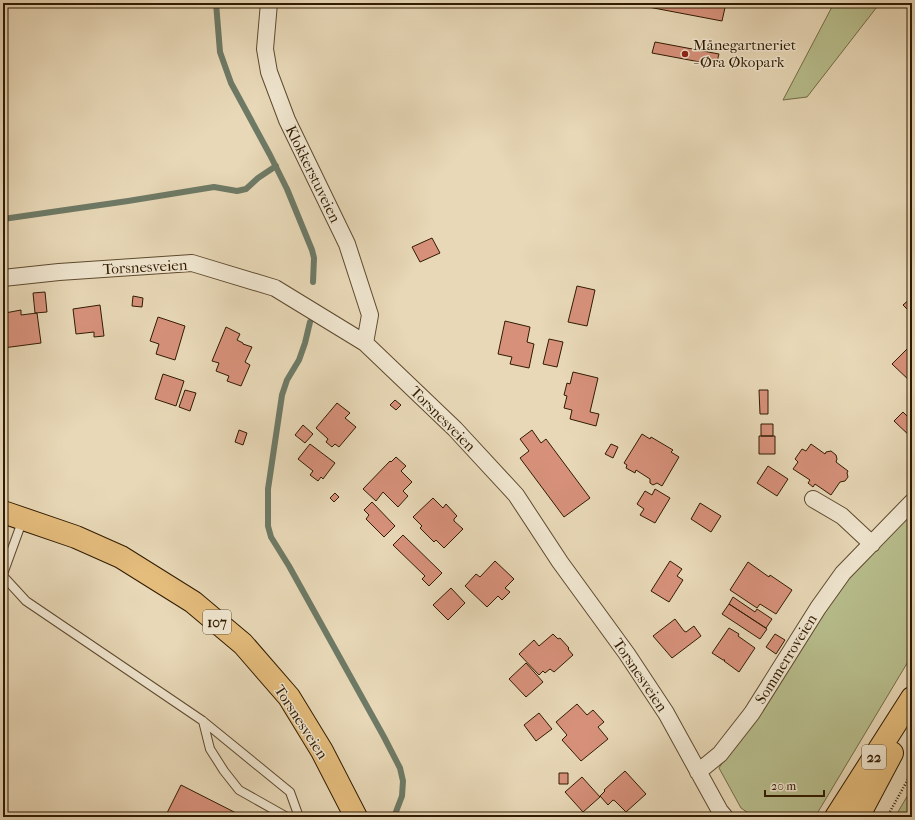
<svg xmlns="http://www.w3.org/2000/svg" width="915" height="820" viewBox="0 0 915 820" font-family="'IM FELL French Canon',serif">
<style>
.green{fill:#b8be8d;stroke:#746c47}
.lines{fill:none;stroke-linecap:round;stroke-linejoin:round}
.stream{stroke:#6e7a66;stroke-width:6}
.building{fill:#d7917b;stroke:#301b01}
.service-casing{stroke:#5e4a2e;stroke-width:10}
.minor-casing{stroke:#5e4a2e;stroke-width:18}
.primary-casing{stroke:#301b01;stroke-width:24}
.trunk-casing{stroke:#301b01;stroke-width:24}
.path{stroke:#301b01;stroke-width:2.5;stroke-dasharray:1 2;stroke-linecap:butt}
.service{stroke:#f0e6d0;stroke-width:8}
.minor{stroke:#f0e6d0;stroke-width:16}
.primary{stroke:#e4bc7c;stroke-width:22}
.trunk{stroke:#e4bc7c;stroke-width:22}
.poi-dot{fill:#8f2418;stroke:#f0e6d0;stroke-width:1.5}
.labels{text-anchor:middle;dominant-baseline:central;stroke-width:3;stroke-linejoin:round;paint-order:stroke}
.shield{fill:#f0e6d0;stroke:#6a583f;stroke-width:1}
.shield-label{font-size:14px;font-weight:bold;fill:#301b01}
.poi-label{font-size:15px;fill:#301b01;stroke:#f0e6d0;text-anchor:start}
.street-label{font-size:15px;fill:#301b01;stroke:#f0e6d0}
</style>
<rect width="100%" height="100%" fill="#e8d8b7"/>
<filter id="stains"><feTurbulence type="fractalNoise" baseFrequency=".005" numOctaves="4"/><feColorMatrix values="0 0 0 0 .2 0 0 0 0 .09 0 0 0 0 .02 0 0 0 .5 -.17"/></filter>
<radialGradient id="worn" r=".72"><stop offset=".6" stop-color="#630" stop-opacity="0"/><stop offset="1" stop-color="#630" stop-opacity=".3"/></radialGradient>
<path class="green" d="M834,3H880L807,97L783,100Z
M912,513V655L815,817H754L741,808L719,768L859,562Z
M912,788V817H895Z"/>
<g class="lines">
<path class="stream" d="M216,3L220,52L231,83L270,155L287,189L312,250L314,258L313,282
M3,219L128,201L214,187L237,191L246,189L258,178L276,166
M310,322L305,343L299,360L287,380L282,395L268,489V526L271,537L289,566L384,737L400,768L403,781L402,796L394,817"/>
</g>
<path class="building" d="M643,3H726L722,21L643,6Z
M655,42L719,54L716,65L652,53Z
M432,238L440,253L420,262L412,247Z
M577,286L595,290L587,326L568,322Z
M45,292L47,312L35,313L33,293Z
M133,296L143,298L142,307L132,306Z
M911,298L912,311L910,312L903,305Z
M100,305L104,336L94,337V332L76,334L73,309Z
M21,310V315L37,313L41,343L3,348V317H5V313Z
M158,317L185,326L175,360L156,354L159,344L150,341Z
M505,321L530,327L527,342L534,344L529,368L510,364L512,357L498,354Z
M226,327L240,334L237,340L243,343V344L252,347L245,362L250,365L241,386L227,381L229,376L216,371L219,363L212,361Z
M549,339L563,342L557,367L543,364Z
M907,349L912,354V381L911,382L892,364Z
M573,372L598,378L590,412L599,414L596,426L570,419L572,410L564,408L567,396L564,395L567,383L570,384Z
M163,374L184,381L176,406L155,399Z
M185,390L196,393L190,411L179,407Z
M759,390H768V414H760Z
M395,400L401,405L396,410L390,405Z
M337,403L350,413L345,418L356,427L339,447L335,444L332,447L326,442L328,439L316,428Z
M903,412L912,421V438L894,421Z
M761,424H773V436H761Z
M303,425L313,434L305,443L295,435Z
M239,430L247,433L243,445L235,442Z
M532,430L541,443L546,439L590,498L564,517L520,458L529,451L520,439Z
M642,434L650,439L651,437L673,450L671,452L679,457L662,486L657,483L653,485L650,483V479L636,470L635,473L626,468L627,465L624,463Z
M759,436H775V454H759Z
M310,444L335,463L323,479L321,477L318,481L310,475L313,471L298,459Z
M611,444L618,447L613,458L605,454Z
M811,444L825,454L826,452L831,451L836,455L837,459L836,462L848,471L847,473L848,477L845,481L840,482L831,495L815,484L813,487L808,483L810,480L793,469L798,462L795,459L802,449L806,451Z
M396,457L406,466L401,471L412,482L403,491L408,496L398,507L383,492L376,501L363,489L390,461L391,462Z
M768,466L788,479L777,496L757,483Z
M655,489L670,498L655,523L640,515L644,509L637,504L645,491L652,495Z
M335,493L339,497L334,502L330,498Z
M433,498L443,508L446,504L457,516L454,519V521L463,529L444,548L436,540L434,542L420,528L422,526L413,517Z
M372,502L395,526L384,537L366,519L369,515L364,510Z
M700,503L721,516L711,532L691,519Z
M403,535L442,573L429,586L422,579L425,576L393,545Z
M495,561L514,579L505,588L510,592L502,600L498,596L487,607L465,586L476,574L480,577Z
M670,561L682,569L677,576L683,580L669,602L651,591Z
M748,562L769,577L770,575L792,590L776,614L760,604L757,608L730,590Z
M451,588L465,603L448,620L433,605Z
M733,597L755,612L757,609L772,619L766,628L729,604Z
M729,604L767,629L760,639L722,614Z
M675,619L684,631L686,632L694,626L701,636L672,658L653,636Z
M729,628L739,634L738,636L755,648L739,672L724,661L725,660H723L712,653Z
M553,634L558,639L560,638L569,648L568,649L573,655L554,672L550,669L545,673L543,671L539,675L519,654L534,640L539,646Z
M775,634L785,640L776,654L766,647Z
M526,663L543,682L526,697L509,679Z
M577,704L587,715L593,710L604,722L598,727L608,739L581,761L562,740L567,735L556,722Z
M539,713L552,729L536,741L524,725Z
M625,771L646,794L626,812L615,801L613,800L608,805L600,796L605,791L604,790Z
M559,773H568V784H559Z
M582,777L600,797L583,812L565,792Z
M181,785L244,817H165Z"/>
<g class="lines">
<g class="service-casing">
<path id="service" d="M3,574L23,519
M3,576L26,601L203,721L290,792L299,817
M203,721L210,749L224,771L239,790L287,817"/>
</g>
<g class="minor-casing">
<path id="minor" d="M269,3L265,49L269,72L287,120L347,244L370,315L365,343
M3,278L59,272L192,263L275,288L365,343L455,429L516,495L560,562L627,654L666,713L720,811L725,817
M813,499L842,516L872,544
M698,772L720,754L752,713L818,608L843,573L912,502"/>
</g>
<g class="primary-casing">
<path id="primary" d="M3,512L76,537L121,557L193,602L243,644L289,697L322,751L356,817"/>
</g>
<g class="trunk-casing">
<path id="trunk" d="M836,817L912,698
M858,817L892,753"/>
</g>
<path class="path" d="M887,817L912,772"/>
<use href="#service" class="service"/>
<use href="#minor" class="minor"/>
<use href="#primary" class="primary"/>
<use href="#trunk" class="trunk"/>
</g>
<circle class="poi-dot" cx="685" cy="54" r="4"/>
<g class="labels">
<g class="shield">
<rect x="203" y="610" width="28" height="24" rx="3"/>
<rect x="862" y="745" width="24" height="24" rx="3"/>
</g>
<g class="shield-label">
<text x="217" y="622">107</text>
<text x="874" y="757">22</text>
</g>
<g class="poi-label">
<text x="693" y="45">Månegartneriet<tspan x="693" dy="17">- Øra Økopark</tspan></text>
</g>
<g class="street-label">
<text transform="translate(313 174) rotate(64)">Klokkerstuveien</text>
<text transform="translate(145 267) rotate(-3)">Torsnesveien</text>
<text transform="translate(443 419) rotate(45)">Torsnesveien</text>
<text transform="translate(786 659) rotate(-58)">Sommerroveien</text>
<text transform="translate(640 675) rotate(56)">Torsnesveien</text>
<text transform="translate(301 722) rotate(57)">Torsnesveien</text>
</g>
</g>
<rect width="915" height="820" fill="none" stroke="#e8d8b7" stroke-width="16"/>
<rect x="4" y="4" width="907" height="812" fill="none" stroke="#301b01" stroke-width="2"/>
<rect x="8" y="8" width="899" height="804" fill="none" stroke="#301b01"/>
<path d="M765 790v6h59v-6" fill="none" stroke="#301b01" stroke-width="2"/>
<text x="771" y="790" font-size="12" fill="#301b01" stroke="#f0e6d0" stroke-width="3" paint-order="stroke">20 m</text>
<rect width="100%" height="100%" filter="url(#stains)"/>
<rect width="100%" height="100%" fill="url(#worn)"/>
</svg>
